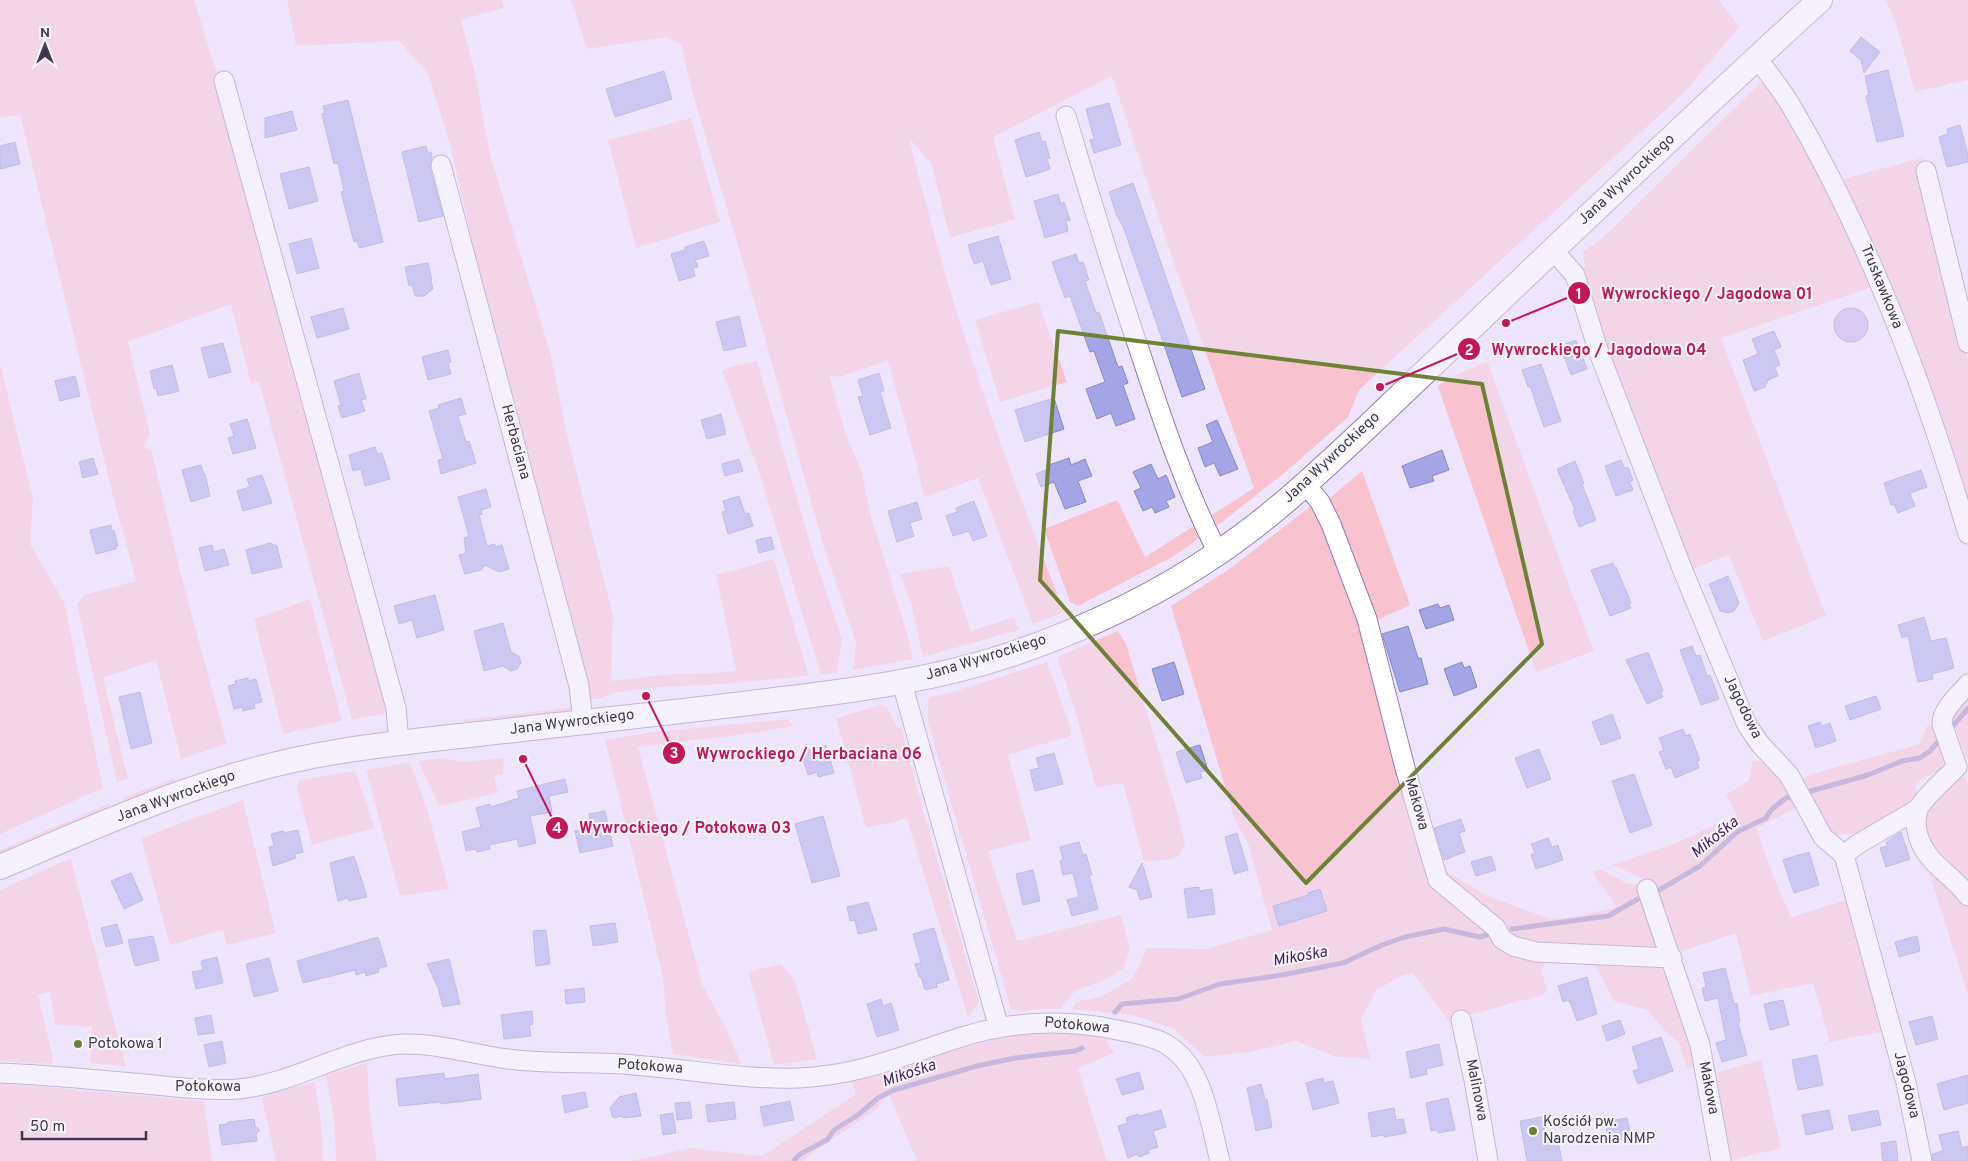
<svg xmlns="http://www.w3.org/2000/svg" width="1968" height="1161" viewBox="0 0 1968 1161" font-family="Overpass,sans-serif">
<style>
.green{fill:#f8c2ce}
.water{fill:#bea4e4;stroke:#9883b7}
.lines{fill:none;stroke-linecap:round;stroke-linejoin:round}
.stream{stroke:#9883b7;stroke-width:5}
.building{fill:#a3a5e6;stroke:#898ac3}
.minor-casing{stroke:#937db3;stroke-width:21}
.tertiary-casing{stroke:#937db3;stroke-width:26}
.minor{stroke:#fff;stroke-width:19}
.tertiary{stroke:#fff;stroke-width:24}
.marked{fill:none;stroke:#6d8234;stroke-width:4;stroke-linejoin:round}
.poi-dot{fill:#6d8234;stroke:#f7f7f7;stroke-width:2}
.labels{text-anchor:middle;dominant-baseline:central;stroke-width:4;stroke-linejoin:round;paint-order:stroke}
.street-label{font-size:15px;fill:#41374f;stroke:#f7f7f7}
.poi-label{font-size:15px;fill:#41374f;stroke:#f7f7f7;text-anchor:start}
.water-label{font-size:16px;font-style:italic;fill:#431e69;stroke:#f7f7f7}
.leader{fill:none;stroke:#c2185b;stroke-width:2}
.callout-dot{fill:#c2185b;stroke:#f7f7f7;stroke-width:2}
.mark-label{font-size:15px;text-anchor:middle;font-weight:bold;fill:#fff}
.callout-label{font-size:16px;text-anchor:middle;font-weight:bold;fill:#c2185b;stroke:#f7f7f7;stroke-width:4;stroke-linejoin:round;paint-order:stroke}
</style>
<rect width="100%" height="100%" fill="#eee5fd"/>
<path class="green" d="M0,0H194L216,71L389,713L352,720L259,382L251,384L231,304L128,342L150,434L144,446L152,452L181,575L227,744L181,759L156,660L103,678L128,779L117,782L77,604L84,595L136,581L112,492L20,115L0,118Z
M287,0H502L504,8L461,20L474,69L490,154L550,352L568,439L613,615L611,681L672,674H699L736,671L716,575L774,559L809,676L710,685L659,687L617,692L598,699H588L585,678L535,480L495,343L451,148L428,73L399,41L296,46Z
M571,0H1719L1739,27L1685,92L1359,390L1348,417L1289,469L1217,526L1212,515L1254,488L1178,275L1112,76L993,137L1015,219L950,238L932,165L909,138C915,166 924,194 931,222C966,355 1015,484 1064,612L1033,624L978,478L924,497L916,462L888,361L839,377L829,375L847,437L862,472L870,513L907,633L913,659L853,670L856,643L825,551L752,293L692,91L681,45L667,37L587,49Z
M1886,0H1968V80L1915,92L1897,27Z
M1764,79L1783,105L1787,119L1814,158L1878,285L1721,338L1826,616L1763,641L1729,555L1687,571L1580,276L1585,265L1583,252L1605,236Z
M691,118L720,222L636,248L608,140Z
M1922,158L1925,197L1968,360V509L1888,285L1843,179Z
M1038,302L1067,382L1000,402L975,320Z
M757,361L813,553L842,639L837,673L821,675L758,469L722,371L730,367Z
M1487,361L1570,588L1594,651L1536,672L1438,386L1456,375Z
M0,363L33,499L30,544L64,602L103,788L0,834Z
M1362,471L1410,605L1373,622L1326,501Z
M1117,500L1145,557L1197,524L1201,537L1174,556L1078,606L1070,602L1044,529Z
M1312,505L1331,539L1364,626L1421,845L1461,905L1501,948L1548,959L1541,970L1547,990L1542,995L1449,1021L1413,973L1401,976L1377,990L1361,1019L1370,1059L1337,1057L1296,1041L1250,1052L1205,1057L1172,1028L1132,1015L1072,1009L1076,1002L1103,996L1133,978L1147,948L1206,949L1272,930L1248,843L1235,820L1171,606L1231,568Z
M949,566L971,631L1014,617L1019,630L923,657L911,603L900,574Z
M310,599L342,721L283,734L254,619Z
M1118,631L1126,644L1178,814L1185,844L1179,856L1171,859L1144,862L1123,783L1096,788L1075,710L1057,657Z
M1047,662L1071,728L1070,736L1008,755L1031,840L988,851L1017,941L1121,915L1130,949L1124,968L1106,980L1076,990L1060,1009H1035L1023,1012L1011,1009L928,723V701L931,697L949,693Z
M1968,692V758H1966L1951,717Z
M880,705L887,707L897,728L901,727L926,821L979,1002L968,1017L907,819L866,828L836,718Z
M572,707L568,715L470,726L463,720Z
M788,719L793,726L754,733L638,747L702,984L726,1028L741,1064L673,1054L666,1014L663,977L605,740L646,733Z
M1927,726L1938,728C1943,744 1950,761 1941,776L1934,773L1916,782L1917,795L1903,808L1860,833L1832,835L1801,779L1815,773L1920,744Z
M442,758L463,762L504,758L503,774L494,776L498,793L439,806L418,761Z
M1753,760L1767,763L1801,805L1757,828L1767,860L1791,917L1850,899L1887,1031L1830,1042L1813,983L1751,996L1736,933L1676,953L1651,882L1612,865L1673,844L1737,815L1726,795L1749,780Z
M410,762L427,809L449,889L400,896L366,770Z
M355,771L375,828L312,845L297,788L299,780Z
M1965,777L1968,785V887L1925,844L1923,811L1947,790L1956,779Z
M175,778L173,786L130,803L122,798Z
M243,800L276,933L227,945L223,930L170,945L141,838Z
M110,803L108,811L0,858V850Z
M71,858L73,868L126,1067L90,1063L92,1027L55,1025L50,992L38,995L53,1058L52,1064L0,1061V890Z
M1925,860L1968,905V995Z
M1443,869L1487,896L1551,919L1578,916L1617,907L1592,872L1601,869L1626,883L1638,885L1667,954L1568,948L1511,940L1445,881Z
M1593,961H1664L1699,1065L1687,1068L1679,1043L1663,1029L1648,1010L1614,1001Z
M781,964L795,981L817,1059L774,1065L748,972Z
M1058,1030L1105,1038L1114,1053L1078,1068L1107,1161H917L889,1095L874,1111L812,1153L804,1161H631L692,1148L762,1156L856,1094L851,1080L1017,1033Z
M1761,1060L1781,1148L1728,1161L1709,1075Z
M367,1063L370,1115L377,1161H336L334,1121L326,1075Z
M315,1082L322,1132L323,1161H276L262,1099L283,1084L291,1088Z
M0,1083L204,1101L212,1161H0Z"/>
<path class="water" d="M1834 325a17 17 0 1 1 34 0a17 17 0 1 1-34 0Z"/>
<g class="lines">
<path class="stream" d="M1949,731L1968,708
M1654,893L1700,866L1737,832L1766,818L1772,809L1786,798L1868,775L1902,761L1920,758L1930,751L1942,737
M1512,929L1608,916L1645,895
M1115,1012L1122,1004L1178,999L1220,984L1282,975L1343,963L1382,945L1405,937L1444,929L1480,937L1490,934
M794,1161L800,1154L827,1140L834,1130L858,1115L878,1098L894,1090L977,1066L1015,1058L1075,1051L1082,1048"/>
</g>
<path class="building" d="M1861,37L1880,52L1864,73L1861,60L1850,51Z
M1888,70L1904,136L1877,142L1866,96L1869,95L1865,76Z
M664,71L672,99L615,117L606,89Z
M348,100L383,242L359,248L357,241L354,242L341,192L344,191L338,163L334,164L322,114L325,113L323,106Z
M1109,103L1121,145L1094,153L1090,140L1094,139L1086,109Z
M292,111L297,130L265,138V118Z
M1960,125L1968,155V162L1947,167L1939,137L1948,134L1947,129Z
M1039,132L1042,142L1045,141L1050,158L1047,159L1050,169L1026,177L1015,140Z
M15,142L20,164L0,169V146Z
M426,146L428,153L431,152L432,158L430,168L443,216L419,222L402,152Z
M309,167L318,201L289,209L280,174Z
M1133,183L1205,389L1182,397L1123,226L1117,216L1109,192Z
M1058,194L1061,204L1064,202L1070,220L1066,221L1068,231L1045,238L1034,201Z
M998,236L1011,279L991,285L983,261L974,264L968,245Z
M311,238L319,268L297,274L289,244Z
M704,241L709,256L695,260L698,267L693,268L695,276L679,281L671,254L685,250V247Z
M1076,254L1079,263L1083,262L1089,280L1085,281L1096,313L1099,312L1118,367L1122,366L1128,383L1123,385L1135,419L1116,426L1111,413L1097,419L1086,389L1105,382L1094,351L1090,352L1070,296L1065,298L1052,262Z
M427,263H428L432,280L431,281L433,289L424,296H415L412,285L409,286L405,267Z
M343,308L349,329L317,338L311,317Z
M739,316L746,346L724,351L716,322Z
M1774,331L1781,347L1774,350L1780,365L1775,367L1778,376L1768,380L1765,387L1754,391L1743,360L1758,354L1752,339Z
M1576,340L1587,369L1571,375L1560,346Z
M223,343L231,372L209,378L201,348Z
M448,350L451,362L448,363L451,374L428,380L422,357Z
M1541,364L1561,421L1544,427L1530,386L1528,387L1522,370Z
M172,365L179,391L158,396L156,388L154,389L150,371Z
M359,373L366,399L361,400L365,411L342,418L338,406L341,405L334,381Z
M879,373L884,391L880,392L891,428L870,435L858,397L863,396L858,380Z
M75,376L80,396L60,401L55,381Z
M461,398L466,414L458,416L466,442L469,441L476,463L441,474L438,460L443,459L429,411L439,408L438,405Z
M1054,398L1064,429L1025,442L1015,410Z
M721,414L726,434L707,439L701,420Z
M247,419L256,448L233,454L228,438L234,436L230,424Z
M1217,420L1238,469L1220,476L1214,463L1205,467L1198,448L1213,442L1206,425Z
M375,447L377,454L382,453L390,479L365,486L361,469L353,471L349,455Z
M1442,450L1449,470L1432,476L1434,481L1410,488L1402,466Z
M93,458L98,474L83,478L79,462Z
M1069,458L1071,465L1085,459L1092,476L1078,481L1086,502L1065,509L1054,482L1041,487L1036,474L1048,469L1046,466Z
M739,459L743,471L725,476L722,464Z
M1621,460L1625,469L1628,467L1633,480L1630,482L1633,490L1616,496L1605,466Z
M1575,461L1584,483L1582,484L1596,520L1579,527L1573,511L1575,510L1557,469Z
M1151,464L1158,479L1166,475L1175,497L1166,501L1169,507L1155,513L1152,507L1143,511L1134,491L1141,488L1133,472Z
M201,465L204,474H205L210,496L191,502L182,470Z
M1921,470L1927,487L1910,493L1915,506L1898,513L1894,504L1891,505L1884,483Z
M262,475L272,503L243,511L237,491L250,487L247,479Z
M486,489L491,507L481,510L482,514L479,515L487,546L495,544V547L502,545L509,569L499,572L485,565L481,570L465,574L459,555L466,553L464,538L469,536L458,497Z
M739,496L745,514L749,513L753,526L728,534L722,512L726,511L723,501Z
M974,501L987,536L973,541L969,531L953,536L946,516L957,512L956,508Z
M917,502L922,519L910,523L914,536L897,542L888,511Z
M111,525L112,531L114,530L118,546H116V549L96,554L90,530Z
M771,537L774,549L759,553L756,540Z
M270,543L277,546L282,567L252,574L246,550Z
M212,545L214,552L224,549L229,565L205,571L199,548Z
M1613,563L1615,568L1616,567L1631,603L1629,604L1631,608L1610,616L1591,570Z
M1728,576L1739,603L1734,611L1728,613L1720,611L1709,584Z
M435,595L444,630L417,638L412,620L399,624L394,606Z
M1438,604L1440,608L1449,605L1454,620L1426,629L1419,610Z
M1924,617L1931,641L1946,638L1954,668L1932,674L1933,679L1918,682L1908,636L1902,638L1898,625Z
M503,623L511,652L519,656L521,663L517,669L511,671L503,666L484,671L474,631Z
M1408,626L1418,658H1421L1428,684L1400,692L1382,634Z
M1692,646L1696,656L1700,655L1707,676L1710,675L1719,699L1701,705L1680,650Z
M1648,652L1663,691L1660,692L1663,697L1647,704L1626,660Z
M1174,662L1184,694L1162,701L1152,669Z
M1462,662L1464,668L1470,666L1477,687L1454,696L1444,669Z
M248,678V681L256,679L262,702L254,704L255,708L243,711L242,707L234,709L228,686L236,684L235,681Z
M140,692L152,743L131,749L119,697Z
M1876,696L1881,709L1850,720L1845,706Z
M1612,714L1621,738L1601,745L1592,722Z
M1820,722L1822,726L1830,723L1836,741L1816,748L1808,726Z
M1683,729L1686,736L1690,734L1700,760L1697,761L1699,768L1675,778L1671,767L1666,769L1659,752L1664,750L1659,738Z
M826,745L834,773L818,777L817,772L808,775L802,755L806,753V751Z
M1200,745L1208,770L1200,772L1202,778L1186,783L1176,752Z
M1539,749L1551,779L1527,788L1515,758Z
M1054,753L1063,784L1035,791L1030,770L1039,768L1036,758Z
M1634,774L1652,825L1630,833L1612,781Z
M565,779L568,792L549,796L552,812L530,816L536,843L519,847L517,839L489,845L490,849L477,852L476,849L466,851L462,832L481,827L476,808L490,804L491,807L519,798L517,791Z
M605,811L613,846L580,853L575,831L591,828L589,814Z
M823,816L840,876L812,883L795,824Z
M1461,819L1465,831L1459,833L1465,852L1444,860L1434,828Z
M298,830L303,852L295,854L296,858L273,866L269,847L274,846L271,834L283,831L284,833Z
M1901,832L1910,859L1886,867L1880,848L1887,846L1886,842Z
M1237,833L1248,870L1234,874L1225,837Z
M1548,838L1552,847L1558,845L1563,860L1536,869L1531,855L1535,853L1531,844Z
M1079,842L1083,855L1086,854L1092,875H1089L1098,909L1072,916L1067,900L1079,897L1073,873L1063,875L1060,861L1063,860L1060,847Z
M1809,852L1819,885L1794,893L1783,860Z
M354,856L367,897L349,901L348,898L338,901L330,863Z
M1491,856L1496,870L1476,876L1471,862Z
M1142,863L1152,897L1140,900L1137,890L1129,887Z
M1033,870L1040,901L1023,905L1016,874Z
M131,873L143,900L124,909L111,881Z
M1199,887V891L1212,889L1215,914L1188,918L1184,889Z
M1320,889L1327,911L1279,926L1273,906L1309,895L1308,893Z
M868,902L877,930L858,934L855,920L850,921L847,907Z
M615,923L618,942L593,946L590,926Z
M117,924L123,943L106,947L101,928Z
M934,928L949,980L936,984L937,987L925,990L921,977H919L915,964L921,963L913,934Z
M546,930L550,964L536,966L533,931Z
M153,936L159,960L135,966L128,940Z
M1917,936L1920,951L1899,957L1895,942Z
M378,937L387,966L378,969L379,972L366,976L365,972L356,975L355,970L303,983L297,961Z
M217,957L223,983L196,989L192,972L203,970L201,961Z
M269,958L278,991L254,997L246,964Z
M449,959L460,1004L443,1007L438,988L427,964Z
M1725,968L1734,1004L1737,1003L1740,1022L1738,1023L1747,1055L1722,1062L1716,1043L1726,1040L1718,998L1705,1001L1702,988L1706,987L1703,973Z
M1587,977L1597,1014L1577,1021L1569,1000L1563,1002L1558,986Z
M584,988L585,1002L566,1004L565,990Z
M881,999L883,1006L891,1003L899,1030L877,1037L867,1004Z
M1783,1000L1789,1025L1770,1030L1764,1004Z
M532,1011L533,1024L529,1025L531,1036L504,1039L501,1015Z
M211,1015L214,1033L198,1035L195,1018Z
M1932,1016L1938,1039L1916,1045L1909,1022Z
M1620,1020L1625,1034L1607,1041L1602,1026Z
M1661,1037L1673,1071L1638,1084L1633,1071L1639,1069L1632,1047Z
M222,1041L226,1063L209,1067L204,1045Z
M1439,1044L1443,1065L1426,1069L1427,1074L1411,1078L1406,1052Z
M1817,1055L1823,1085L1798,1090L1792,1060Z
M1139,1072L1144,1089L1122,1095L1116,1079Z
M444,1073L445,1079L478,1074L481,1099L441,1104V1102L399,1106L396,1079Z
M1968,1075V1103L1944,1110L1937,1084Z
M1323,1078L1324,1083L1333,1081L1339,1103L1313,1110L1306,1083Z
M1261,1084L1265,1099H1267L1272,1127L1256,1131L1247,1088Z
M585,1092L588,1107L565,1113L562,1096Z
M636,1093L641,1116L623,1118L622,1116L613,1118L610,1108L619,1097Z
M1448,1098L1455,1130L1438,1133V1130L1431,1131L1426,1103Z
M790,1101L794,1120L764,1126L760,1107Z
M690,1102L692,1118L677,1120L675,1103Z
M734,1102L736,1119L708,1122L706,1105Z
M1394,1108L1396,1120L1403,1119L1406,1133L1384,1137V1135L1372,1137L1368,1113Z
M1161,1110L1166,1127L1153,1131L1158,1147L1148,1150L1149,1153L1139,1157L1137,1154L1128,1158L1118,1126L1128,1123L1126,1118L1138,1114L1139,1116Z
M1829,1110L1833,1129L1806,1135L1802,1115Z
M1878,1110L1881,1125L1852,1131L1848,1116Z
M673,1113L676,1133L663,1135L660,1115Z
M1542,1117L1547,1143L1558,1141L1562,1161H1527L1520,1121Z
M1627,1118L1631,1138L1609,1142L1605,1121Z
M254,1119L255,1126L260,1130L256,1134L257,1141L222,1145L219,1125L228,1124V1122Z
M1958,1131L1962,1148L1968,1146V1161H1933L1932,1154L1943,1151L1939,1135Z
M1896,1141L1898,1161H1883L1881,1143Z"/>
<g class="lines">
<g class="minor-casing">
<path id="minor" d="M1757,58C1768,73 1780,88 1790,104C1869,238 1924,385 1968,534
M224,81L396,708L399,743
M1066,116C1090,197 1114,276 1141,355C1163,422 1186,490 1218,553
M441,165L579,686L583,721
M1926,171L1968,343
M1553,250L1575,275L1598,350L1683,571L1747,725L1760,744L1789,775L1823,837L1844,855L1906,1083L1922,1161
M1306,485L1320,502L1331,524L1367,619L1405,768L1438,880L1496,928L1502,939L1513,946L1536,952L1672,958
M902,683L999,1028
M1968,684C1958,696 1942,709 1942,724L1957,767C1947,777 1922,799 1918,810C1912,828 1921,848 1932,860C1944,873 1958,882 1968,896
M1844,855L1858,844L1918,809
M1647,889L1700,1045L1721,1161
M1461,1020L1475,1085L1488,1161
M0,1073C48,1075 97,1080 145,1084C176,1087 207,1091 238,1089C295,1084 345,1047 403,1044C438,1043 474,1055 508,1059C550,1065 592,1061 634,1065C688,1069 744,1080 799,1078C862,1075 906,1054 965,1036C1010,1022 1056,1020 1102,1027C1121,1031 1143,1034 1160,1041C1204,1061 1209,1120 1220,1161"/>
</g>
<g class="tertiary-casing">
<path id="tertiary" d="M0,867C111,820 216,771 336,752C395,742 455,737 514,730C600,720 687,711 774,700C858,690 941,679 1021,651C1089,627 1158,594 1218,553C1270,518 1316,475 1362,432C1405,391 1448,350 1491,309C1600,205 1709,101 1820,0"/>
</g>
<use href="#minor" class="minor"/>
<use href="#tertiary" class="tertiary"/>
</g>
<path d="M0 0H1968V1161H0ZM1058,331L1482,384L1542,644L1306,883L1040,580Z" fill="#eee5fd" fill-opacity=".55" fill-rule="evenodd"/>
<path class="marked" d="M1058,331L1482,384L1542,644L1306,883L1040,580Z"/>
<g class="poi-dot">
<circle cx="78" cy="1044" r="5"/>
<circle cx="1533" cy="1131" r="5"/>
</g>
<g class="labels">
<g class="street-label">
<text transform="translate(1627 180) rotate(-43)">Jana Wywrockiego</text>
<text transform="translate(1881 287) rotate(68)">Truskawkowa</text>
<text transform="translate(515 442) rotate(75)">Herbaciana</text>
<text transform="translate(1332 458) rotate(-43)">Jana Wywrockiego</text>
<text transform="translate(986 658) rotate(-17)">Jana Wywrockiego</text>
<text transform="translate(1742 707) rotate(64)">Jagodowa</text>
<text transform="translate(572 723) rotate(-7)">Jana Wywrockiego</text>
<text transform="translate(176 797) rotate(-20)">Jana Wywrockiego</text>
<text transform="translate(1416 804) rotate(74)">Makowa</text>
<text transform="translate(1077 1026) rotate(5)">Potokowa</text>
<text transform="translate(650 1067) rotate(4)">Potokowa</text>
<text transform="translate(1906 1085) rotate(76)">Jagodowa</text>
<text x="208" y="1087">Potokowa</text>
<text transform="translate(1708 1088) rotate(79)">Makowa</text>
<text transform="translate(1476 1090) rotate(79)">Malinowa</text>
</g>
<g class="poi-label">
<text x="88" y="1044">Potokowa 1</text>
<text x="1543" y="1122">Kościół pw.<tspan x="1543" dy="17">Narodzenia NMP</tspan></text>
</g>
<g class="water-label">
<text transform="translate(1715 838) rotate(-39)">Mikośka</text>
<text transform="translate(1300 957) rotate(-10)">Mikośka</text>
<text transform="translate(909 1074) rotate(-19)">Mikośka</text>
</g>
</g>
<path class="leader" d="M1506 323L1579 293M1380 387L1469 349M646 696L674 753M523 759L557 828"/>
<g class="callout-dot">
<circle cx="1506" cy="323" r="5"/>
<circle cx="1380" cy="387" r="5"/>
<circle cx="646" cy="696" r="5"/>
<circle cx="523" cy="759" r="5"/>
<circle cx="1579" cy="293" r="12"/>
<circle cx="1469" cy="349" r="12"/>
<circle cx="674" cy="753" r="12"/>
<circle cx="557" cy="828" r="12"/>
</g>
<g class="mark-label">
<text x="1579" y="299">1</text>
<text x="1469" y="355">2</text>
<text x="674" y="758">3</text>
<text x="557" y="833">4</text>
</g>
<g class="callout-label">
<text x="1707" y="299">Wywrockiego / Jagodowa 01</text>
<text x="1599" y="355">Wywrockiego / Jagodowa 04</text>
<text x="809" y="759">Wywrockiego / Herbaciana 06</text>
<text x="685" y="833">Wywrockiego / Potokowa 03</text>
</g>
<g transform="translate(45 45)" stroke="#f7f7f7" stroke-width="4" paint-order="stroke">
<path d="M0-4L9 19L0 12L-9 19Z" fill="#41374f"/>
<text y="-8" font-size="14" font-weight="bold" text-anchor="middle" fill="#41374f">N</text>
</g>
<path d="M22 1131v8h124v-8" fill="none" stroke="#41374f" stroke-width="2.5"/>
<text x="30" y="1131" font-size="15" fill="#41374f" stroke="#f7f7f7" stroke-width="4" paint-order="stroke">50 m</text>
</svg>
